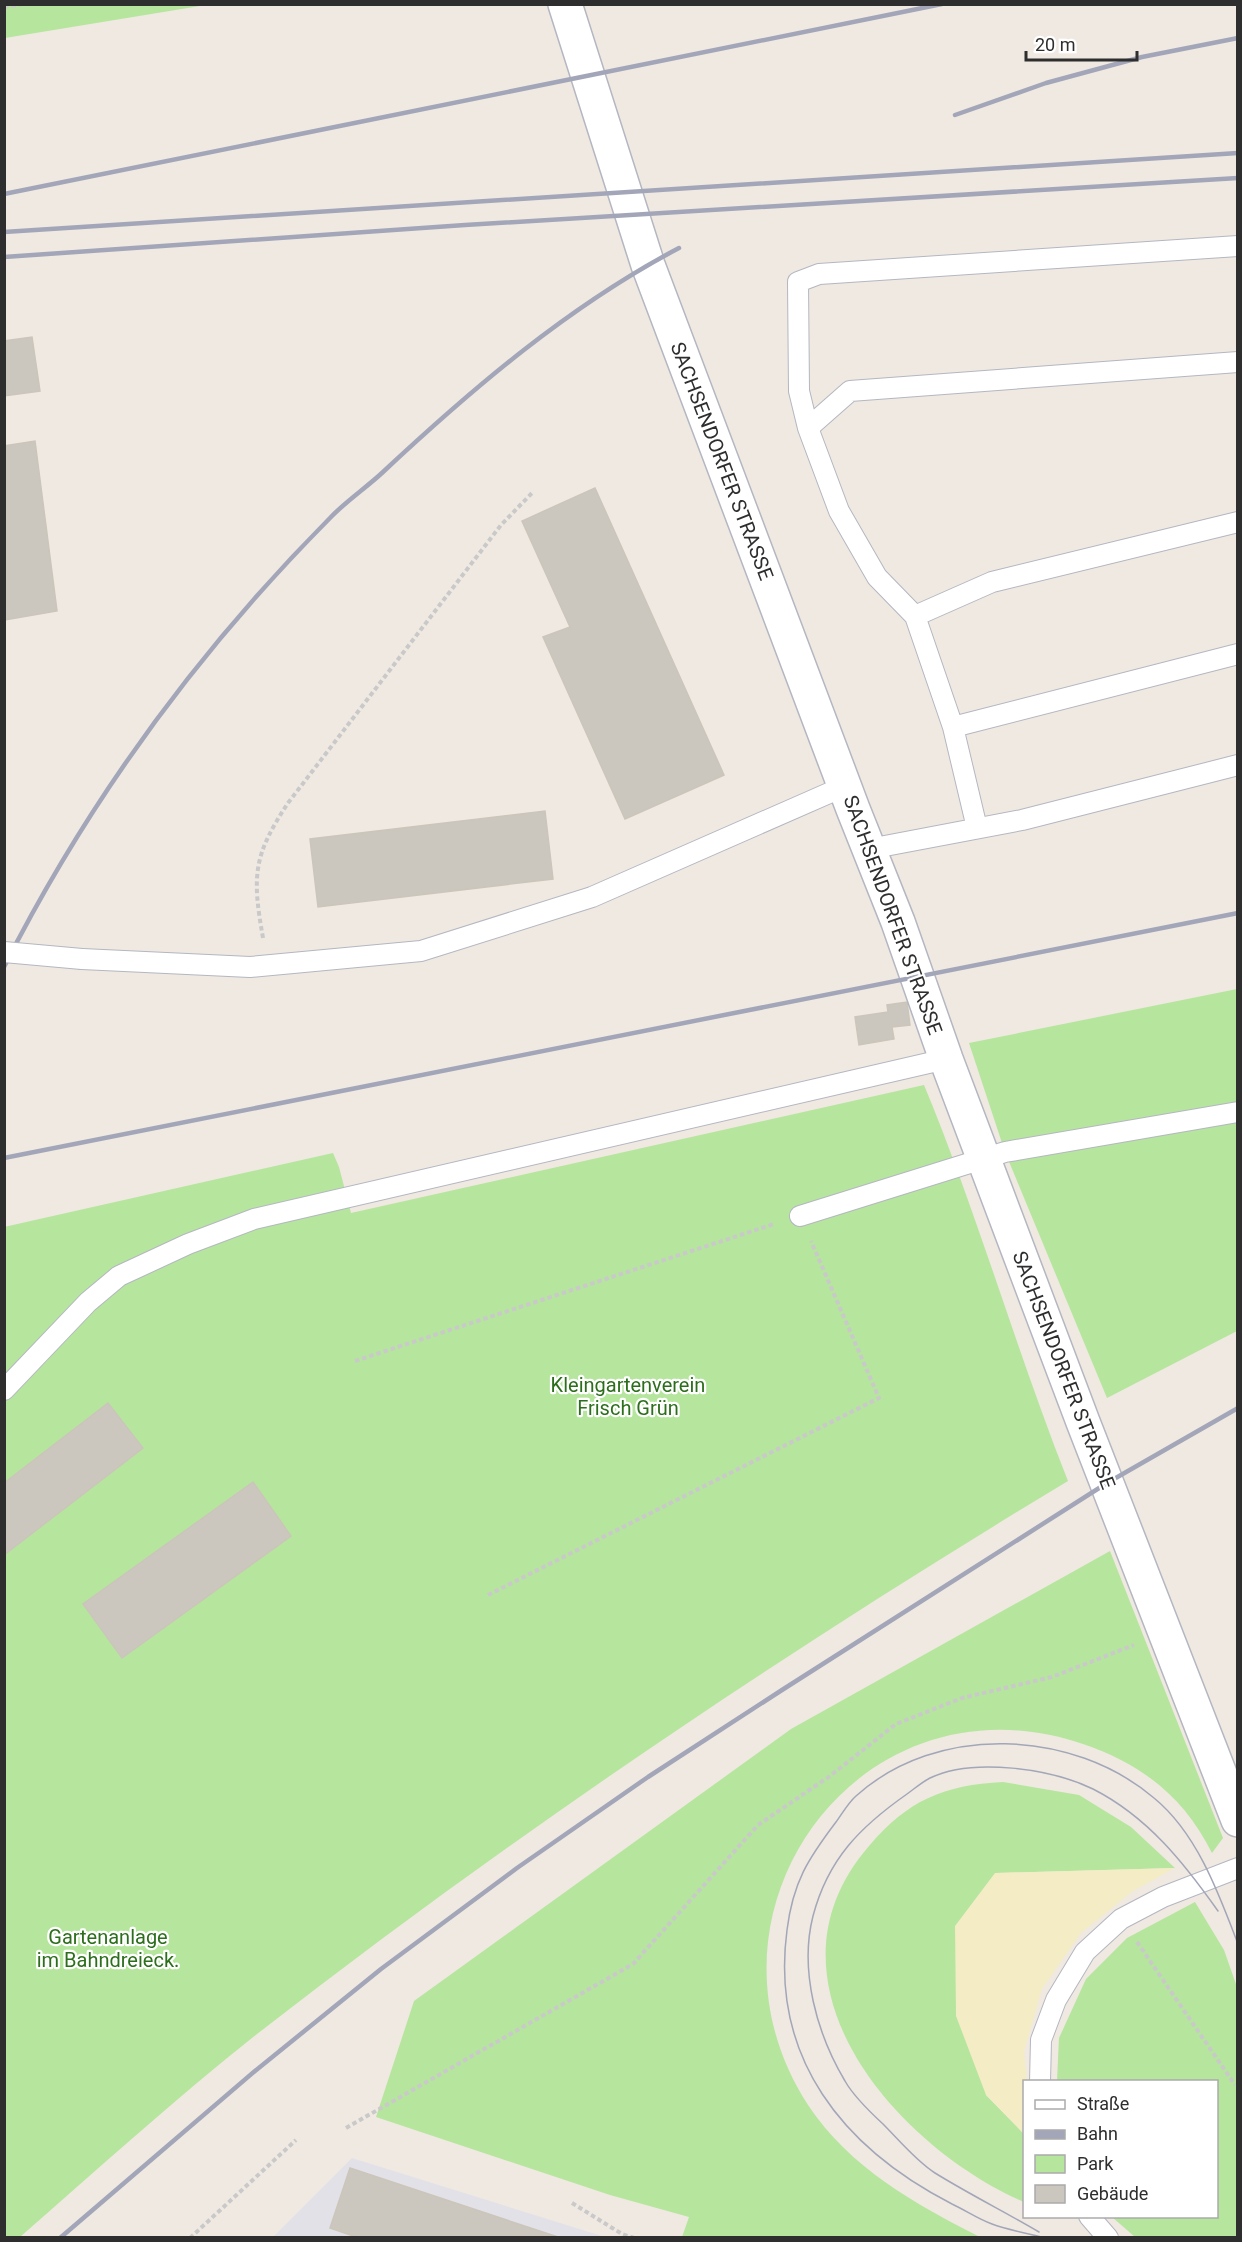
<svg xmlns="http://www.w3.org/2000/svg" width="1242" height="2242" viewBox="0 0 1242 2242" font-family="Roboto,sans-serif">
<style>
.industrial{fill:#e3e1e8}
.green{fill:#b6e59e}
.sand{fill:#f3ecc5}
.building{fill:#cbc7bf;stroke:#cbc5ba;stroke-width:1.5}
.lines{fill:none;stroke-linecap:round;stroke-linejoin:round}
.lane-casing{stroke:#b4b7c1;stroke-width:22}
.secondary-casing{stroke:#b4b7c1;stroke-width:36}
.path{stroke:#c9c9c9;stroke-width:4;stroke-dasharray:4.5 3;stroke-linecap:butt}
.lane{stroke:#fff;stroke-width:20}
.secondary{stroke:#fff;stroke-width:33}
.tram{stroke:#a3a6b8;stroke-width:1.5}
.rail{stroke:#a3a6b8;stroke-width:4.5}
.lane-bridge-casing{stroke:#b4b7c1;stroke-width:22;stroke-linecap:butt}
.lane-bridge{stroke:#fff;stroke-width:20}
.labels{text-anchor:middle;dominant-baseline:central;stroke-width:4.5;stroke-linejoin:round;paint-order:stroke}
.street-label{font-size:20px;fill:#2e2e2e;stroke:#fff}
.park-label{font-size:20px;fill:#2c6e1b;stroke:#fff}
</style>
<rect width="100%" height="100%" fill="#efe9e1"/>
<path class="industrial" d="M352,2158L605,2237L272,2238Z"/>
<path class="green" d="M5,4H206V5L5,38Z
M1237,989V1331L1107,1398L1005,1152L969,1043Z
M924,1085C978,1215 1016,1350 1068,1481C788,1650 515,1833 257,2034C176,2098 98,2169 20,2237H5L4,1227L333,1153L339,1167L351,1213Z
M1110,1551L1223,1838L1212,1853C1184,1797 1142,1764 1083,1744C860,1668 683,1912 808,2105C850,2168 915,2204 980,2237H682L689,2217L610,2195L376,2117L414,2001L791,1729Z
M1003,1782L1079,1795L1131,1827L1175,1868L996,1873L986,2095L1024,2134V2202C895,2146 752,1981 869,1846C908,1800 944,1785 1003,1782Z
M1195,1902L1224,1950L1237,1987V2237H1135L1112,2217L1216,2216V2082L1057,2081L1059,2038L1086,1979L1127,1938Z"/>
<path class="sand" d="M1175,1868L1133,1891L1081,1933L1042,1989L1024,2052L1027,2081L1024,2082V2134L986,2095L956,2016L955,1926L995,1873Z"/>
<path class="building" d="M32,337L40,391L4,396V341Z
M35,441L57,611L4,620V446Z
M595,488L724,775L625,819L543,637L570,627L522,521Z
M545,811L553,879L318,907L310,839Z
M907,1002L910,1025L892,1027L894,1039L859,1045L855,1017L888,1012L887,1005Z
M108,1403L143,1448L4,1555V1483Z
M253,1482L291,1536L122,1658L83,1604Z
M350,2168L561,2238H359L330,2228Z"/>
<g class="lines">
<g class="lane-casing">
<path id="lane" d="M808,428L799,391L798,282L819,274L1238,246
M915,616L877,577L839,511L808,428L850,391L1238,362
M953,727L1238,654
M977,828L953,727L915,616L992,582L1238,522
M869,849L1022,820L1238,765
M82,959L250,967L421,951L592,897L845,786
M800,1216L1005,1152L1238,1112
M4,1390L88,1302L119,1276L188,1244L254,1219L946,1059
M1040,2082L1041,2040L1056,2000L1085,1952L1121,1919L1163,1897L1238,1868
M1089,2216L1108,2238"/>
</g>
<g class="secondary-casing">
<path id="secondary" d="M565,4L648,265L853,809L898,922L946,1059L1083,1422L1238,1820"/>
</g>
<path class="path" d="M4,7L24,4
M263,938C252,876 253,856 288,803L501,525L533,492
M355,1361L774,1224
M488,1595L879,1398L811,1241
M1137,1942L1235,2085
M346,2128L633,1964L758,1825L830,1776L896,1724L962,1698L1052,1677L1134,1645
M572,2203L622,2234L634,2238
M190,2238L296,2140"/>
<use href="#lane" class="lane"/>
<use href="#secondary" class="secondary"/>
<path class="tram" d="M1039,2232C1005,2212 969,2194 935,2173C916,2161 899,2140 883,2124C870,2112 854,2097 845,2081C817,2034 799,1971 813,1916C828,1859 860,1827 907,1794C914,1789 922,1782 930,1778C973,1757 1052,1769 1093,1789C1148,1817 1184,1863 1218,1911
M1045,2238C1027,2233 1008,2230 992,2224C978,2219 965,2210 952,2204C843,2148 770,2058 787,1930C793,1882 808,1859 836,1822C842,1814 848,1803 856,1796C937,1723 1073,1729 1154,1798C1197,1833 1219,1894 1238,1944"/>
<path class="rail" d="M955,115L1046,83L1142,57L1238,38
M4,194L942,4
M4,232L1238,153
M4,257L465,225L1238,178
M4,967C88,801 199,650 330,518C346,501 366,488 383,472C473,388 569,306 679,248
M4,1158L1238,913
M60,2238L255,2071L381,1969L517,1868L648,1777L782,1690L1107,1483L1238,1408"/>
<g class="lane-bridge-casing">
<path id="lane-bridge" d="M4,952L82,959"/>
</g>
<use href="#lane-bridge" class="lane-bridge"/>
</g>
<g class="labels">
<g class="street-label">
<text transform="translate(722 461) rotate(69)">SACHSENDORFER STRASSE</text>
<text transform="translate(893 915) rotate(70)">SACHSENDORFER STRASSE</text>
<text transform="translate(1064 1370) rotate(69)">SACHSENDORFER STRASSE</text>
</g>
<g class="park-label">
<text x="628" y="1385">Kleingartenverein<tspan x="628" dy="23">Frisch Grün</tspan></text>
<text x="108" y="1937">Gartenanlage<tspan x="108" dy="23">im Bahndreieck.</tspan></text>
</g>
</g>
<rect width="1242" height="2242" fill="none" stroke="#2e2e2e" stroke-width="12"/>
<rect x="1023" y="2080" width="195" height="138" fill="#ffffff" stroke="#ababab" stroke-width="1.5"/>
<rect x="1035" y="2100" width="30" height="9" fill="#ffffff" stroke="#ababab" stroke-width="1.5"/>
<text x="1077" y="2110" font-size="18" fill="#2e2e2e">Straße</text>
<rect x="1035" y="2130" width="30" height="9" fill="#a3a6b8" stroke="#ababab" stroke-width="1.5"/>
<text x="1077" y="2140" font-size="18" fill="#2e2e2e">Bahn</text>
<rect x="1035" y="2155" width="30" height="18" fill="#b6e59e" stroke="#ababab" stroke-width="1.5"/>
<text x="1077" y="2170" font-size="18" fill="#2e2e2e">Park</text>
<rect x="1035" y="2185" width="30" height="18" fill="#cbc7bf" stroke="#ababab" stroke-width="1.5"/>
<text x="1077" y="2200" font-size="18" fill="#2e2e2e">Gebäude</text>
<path d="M1026 51v9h111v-9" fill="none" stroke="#2e2e2e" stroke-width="3"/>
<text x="1035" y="51" font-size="18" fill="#2e2e2e" stroke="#ffffff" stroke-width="4.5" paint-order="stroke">20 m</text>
</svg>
